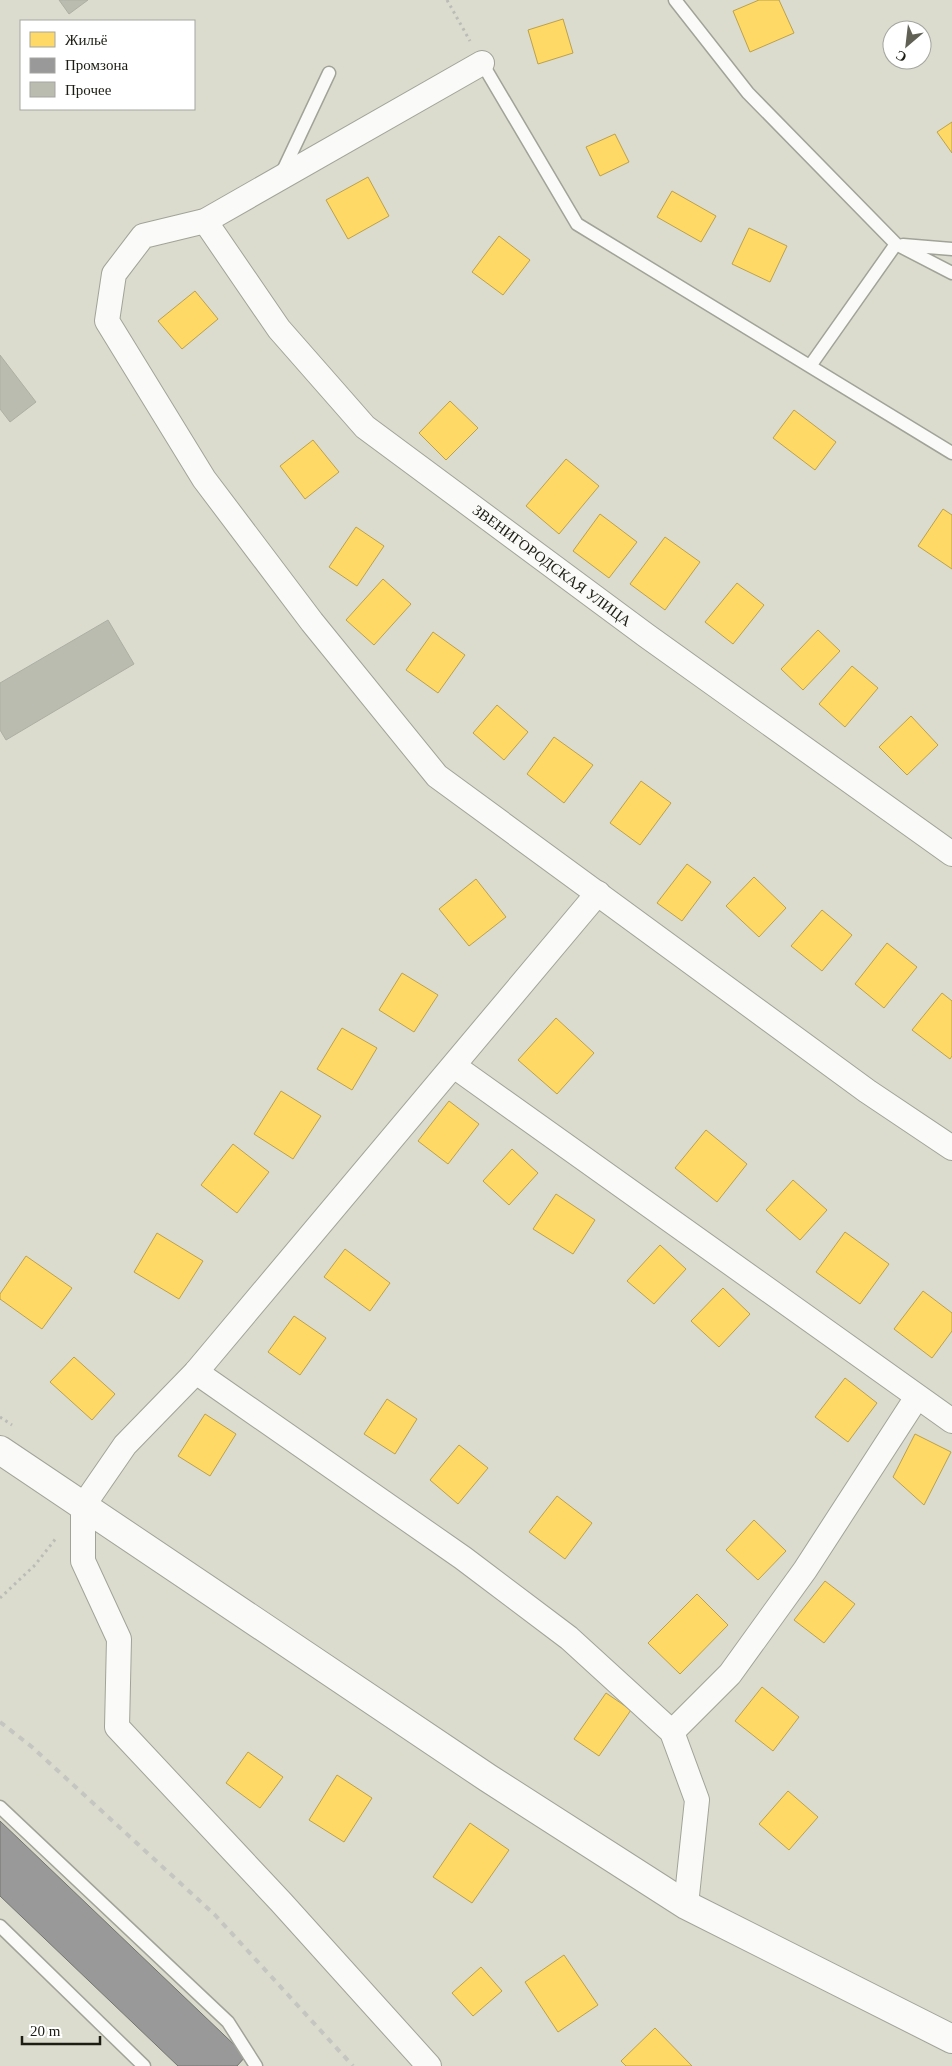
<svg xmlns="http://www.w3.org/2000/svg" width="952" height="2066" viewBox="0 0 952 2066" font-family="Georgia,serif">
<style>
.homes{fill:#ffd966;stroke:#bba14d}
.industry{fill:#999;stroke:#747471}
.building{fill:#bbbcb0;stroke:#aeafa4}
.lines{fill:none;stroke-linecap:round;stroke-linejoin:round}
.service-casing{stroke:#a2a398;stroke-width:15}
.minor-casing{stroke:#a2a398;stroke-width:26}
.tertiary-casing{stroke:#a2a398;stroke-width:30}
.path{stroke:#bbbcb7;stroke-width:3;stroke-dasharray:2.5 4;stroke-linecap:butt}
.service{stroke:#fafaf8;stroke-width:12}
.minor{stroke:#fafaf8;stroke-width:24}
.tertiary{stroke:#fafaf8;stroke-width:28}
.rail{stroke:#c5c5c1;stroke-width:4;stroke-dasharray:6 6;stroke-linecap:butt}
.labels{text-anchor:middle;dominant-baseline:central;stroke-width:5;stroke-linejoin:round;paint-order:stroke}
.street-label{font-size:15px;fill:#1d1d14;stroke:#fff}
</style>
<rect width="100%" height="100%" fill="#dbdcce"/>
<path class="homes" d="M759,0H779L794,33L750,52L733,11Z
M563,19L573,53L538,64L528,30Z
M952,122V153L937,132Z
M615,134L629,162L600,176L586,147Z
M368,177L389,216L348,239L326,200Z
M672,191L716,216L701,242L657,217Z
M749,228L787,246L770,282L732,264Z
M499,236L530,260L503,295L472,272Z
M195,291L218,319L182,349L158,321Z
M450,401L478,428L446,460L419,433Z
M794,410L836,442L815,470L773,438Z
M313,440L339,472L305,499L280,466Z
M566,459L599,486L559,534L526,506Z
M943,509L952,515V569L918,546Z
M600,514L637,542L609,578L573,551Z
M356,527L384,546L357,586L329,567Z
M665,537L700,562L665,610L630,584Z
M383,579L411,604L374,645L346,620Z
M737,583L764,605L733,644L705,622Z
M818,630L840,651L803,690L781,669Z
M433,632L465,655L438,693L406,670Z
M852,666L878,688L845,727L819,704Z
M497,705L528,732L504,760L473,733Z
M911,716L938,745L907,775L879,747Z
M554,737L593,765L564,803L527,774Z
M641,781L671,803L640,845L610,823Z
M687,864L711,882L682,921L657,903Z
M754,877L786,908L759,937L726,906Z
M476,879L506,917L469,946L439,909Z
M822,910L852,935L822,971L791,946Z
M887,943L917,967L884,1008L855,984Z
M402,973L438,995L414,1032L379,1010Z
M942,993L952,1001V1056L950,1059L912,1030Z
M556,1018L594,1053L557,1094L518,1060Z
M342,1028L377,1048L352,1090L317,1069Z
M281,1091L321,1116L293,1159L254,1134Z
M449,1101L479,1124L448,1164L418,1141Z
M706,1130L747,1164L717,1202L675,1168Z
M233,1144L269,1172L237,1213L201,1185Z
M512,1149L538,1173L509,1205L483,1181Z
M793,1180L827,1210L800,1240L766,1210Z
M556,1194L595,1220L573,1254L533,1229Z
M845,1232L889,1264L860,1304L816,1272Z
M157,1233L203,1261L179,1299L134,1272Z
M660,1245L686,1269L654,1304L627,1281Z
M345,1249L390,1283L370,1311L324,1277Z
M26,1256L72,1288L42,1329L0,1299V1294Z
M723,1288L750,1314L719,1347L691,1321Z
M923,1291L952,1313V1331L932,1358L894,1329Z
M294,1316L326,1338L300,1375L268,1352Z
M74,1357L115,1394L92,1420L50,1382Z
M845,1378L877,1403L848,1442L815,1417Z
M387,1399L417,1419L395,1454L364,1434Z
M205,1414L236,1434L210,1476L178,1456Z
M915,1434L951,1452L924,1505L893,1477Z
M459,1445L488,1468L458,1504L430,1480Z
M557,1496L592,1523L565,1559L529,1532Z
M754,1520L786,1551L758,1580L726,1550Z
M825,1581L855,1604L824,1643L794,1620Z
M697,1594L728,1625L680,1674L648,1643Z
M762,1687L799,1717L773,1751L735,1721Z
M606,1693L631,1710L599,1756L574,1739Z
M248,1752L283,1777L260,1808L226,1783Z
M337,1775L372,1798L344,1842L309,1820Z
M788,1791L818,1817L789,1850L759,1824Z
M470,1823L509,1850L472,1903L433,1877Z
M564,1955L598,2005L558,2032L525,1982Z
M481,1967L502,1991L473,2016L452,1993Z
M655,2028L692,2066H626L621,2061Z"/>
<path class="industry" d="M0,1821L246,2056L237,2066H178L0,1896Z"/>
<path class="building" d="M59,0H88L69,14Z
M0,355L36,402L10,422L0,409Z
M108,620L134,664L6,740L0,730V683Z"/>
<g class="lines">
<g class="service-casing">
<path id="service" d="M675,0L748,93L896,244L952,273
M482,63L577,224L952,453
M281,175L329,73
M903,245L952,249
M810,366L896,244
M0,1807L228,2022L256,2066
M0,1926L144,2066"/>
</g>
<g class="minor-casing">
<g id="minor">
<path d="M482,63L205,221L143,236L114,274L107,321L204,479L312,622L437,776L867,1091L952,1148"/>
<path id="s1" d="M205,221L279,329L365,427L647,636L952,854"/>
<path d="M454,1066L952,1421"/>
<path d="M196,1372L463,1558L569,1638L672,1732L697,1800L686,1905"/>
<path d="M672,1732L730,1674L805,1570L917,1397"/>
<path d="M429,2066L281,1902L117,1727L119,1639L83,1561V1506L125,1445L196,1372L598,893"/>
</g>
</g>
<g class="tertiary-casing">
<path id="tertiary" d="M0,1450L488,1778L686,1905L952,2039"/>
</g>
<path class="path" d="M447,0L470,41
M0,1417L12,1425
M0,1598L35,1565L57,1537"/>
<use href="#service" class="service"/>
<use href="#minor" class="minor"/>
<use href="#tertiary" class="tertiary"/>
<path class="rail" d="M0,1722L32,1747L215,1915L353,2066"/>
</g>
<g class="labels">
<g class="street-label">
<text stroke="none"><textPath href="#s1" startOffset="494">ЗВЕНИГОРОДСКАЯ УЛИЦА</textPath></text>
</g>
</g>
<rect x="20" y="20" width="175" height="90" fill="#ffffff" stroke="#a5a5a1"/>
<rect x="30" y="32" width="25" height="15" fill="#ffd966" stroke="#a5a5a1"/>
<text x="65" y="45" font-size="15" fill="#1d1d14">Жильё</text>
<rect x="30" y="58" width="25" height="15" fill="#999999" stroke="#a5a5a1"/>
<text x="65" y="70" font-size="15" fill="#1d1d14">Промзона</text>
<rect x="30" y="82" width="25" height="15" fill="#bbbcb0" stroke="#a5a5a1"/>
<text x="65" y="95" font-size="15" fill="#1d1d14">Прочее</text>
<g transform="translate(907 45) rotate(208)"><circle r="24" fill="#ffffff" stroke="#a5a5a1"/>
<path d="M0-4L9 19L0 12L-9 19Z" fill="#606055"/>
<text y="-8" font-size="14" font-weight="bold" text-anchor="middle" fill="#1d1d14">С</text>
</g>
<path d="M22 2036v8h78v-8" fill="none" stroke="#1d1d14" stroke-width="2.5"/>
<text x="30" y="2036" font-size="15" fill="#1d1d14" stroke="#ffffff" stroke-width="4" paint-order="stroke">20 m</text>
</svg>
